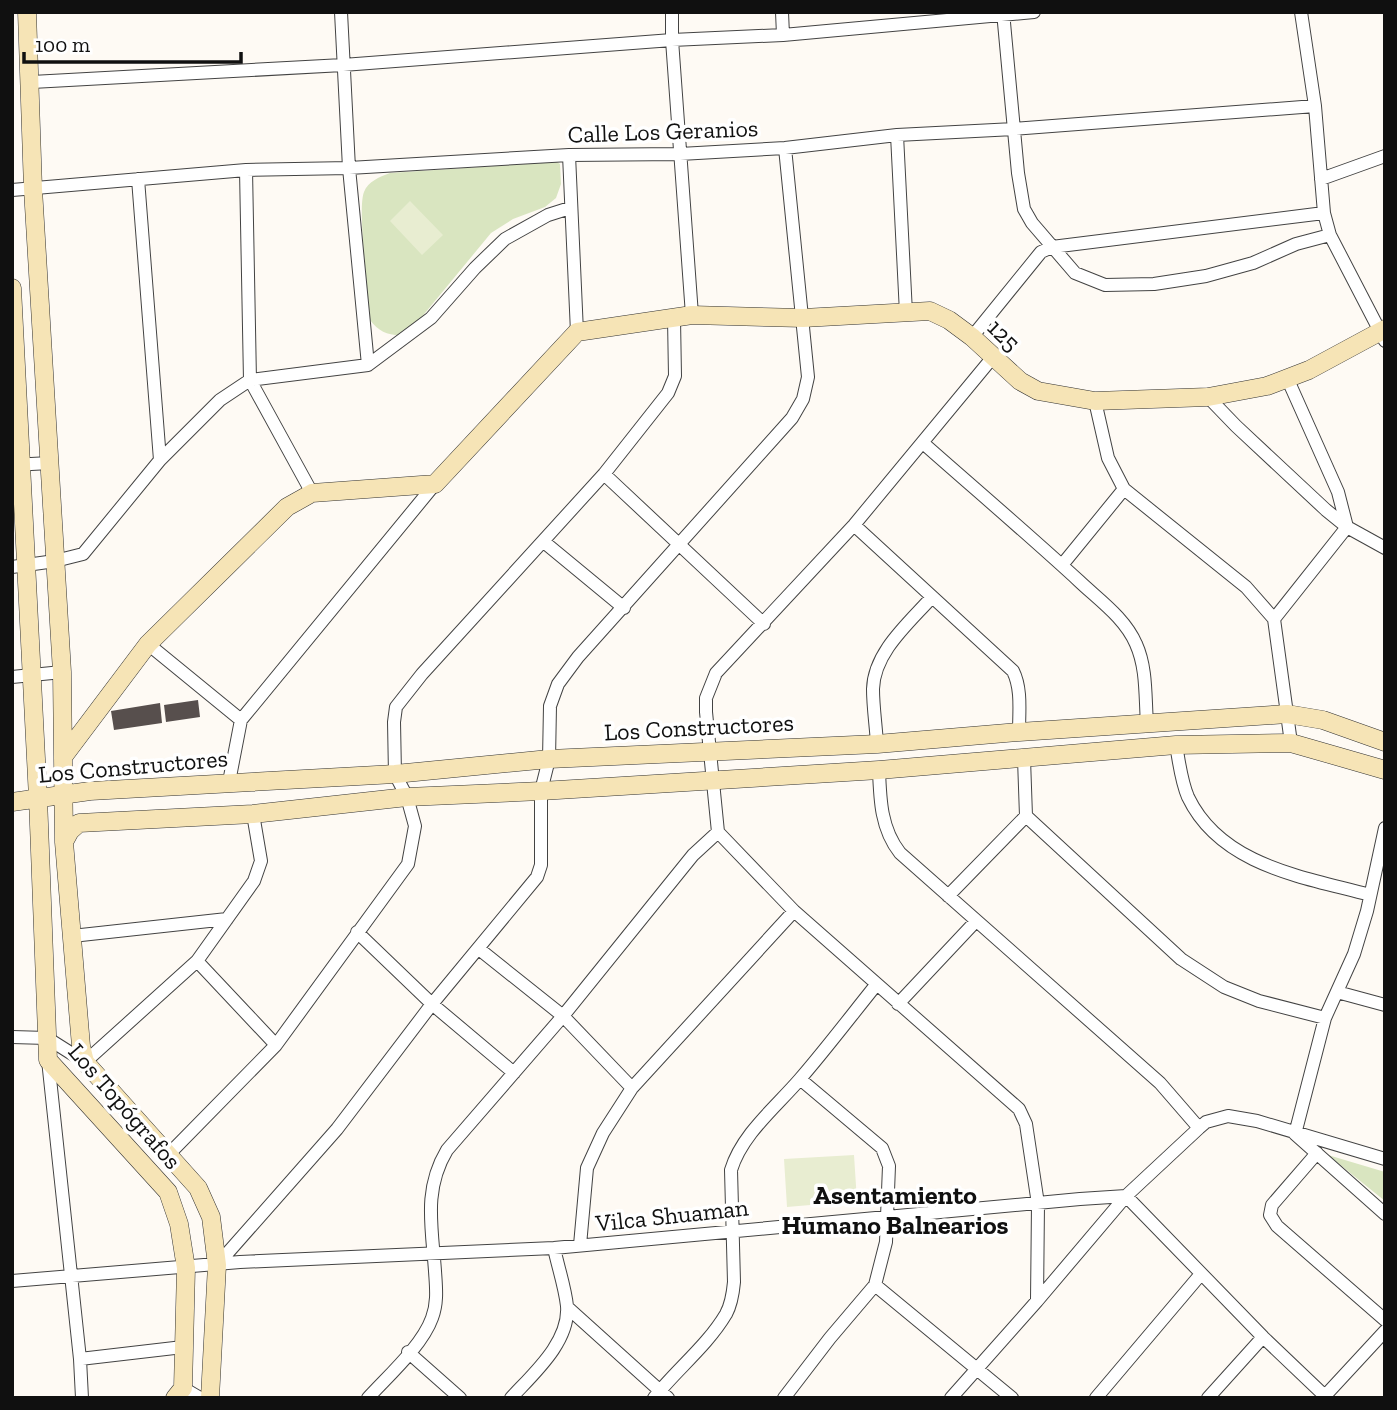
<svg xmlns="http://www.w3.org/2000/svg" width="1397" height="1410" viewBox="0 0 1397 1410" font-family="'Zilla Slab',serif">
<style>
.green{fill:#d9e5c0}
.pitch{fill:#e8edd1}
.building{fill:#574f4d}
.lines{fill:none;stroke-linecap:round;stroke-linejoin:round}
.street-casing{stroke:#434343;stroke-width:14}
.secondary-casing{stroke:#323232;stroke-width:19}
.street{stroke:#fff;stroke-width:12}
.secondary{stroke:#f6e4b6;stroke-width:18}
.labels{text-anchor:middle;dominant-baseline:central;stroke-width:7;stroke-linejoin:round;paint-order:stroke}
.street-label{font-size:24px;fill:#101010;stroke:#fff}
.neighbourhood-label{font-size:26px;font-weight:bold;fill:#101010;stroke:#fff}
</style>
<rect width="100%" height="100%" fill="#fefaf4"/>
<path class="green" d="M557,162L560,164L561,184L556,198L545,207L513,219L491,233L416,324L404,335C389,336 379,332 370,320C369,297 357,209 364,192C368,181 380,177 390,173Z
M1328,1155L1385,1172V1201Z"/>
<path class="pitch" d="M410,201L443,235L422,255L390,221Z
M854,1155L857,1201L787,1207L784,1159Z"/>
<path class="building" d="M198,700L200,717L166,722L164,705Z
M160,703L162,723L114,730L111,711Z"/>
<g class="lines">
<g class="street-casing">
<path id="street" d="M341,12L349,168L368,365
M672,12V40L692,315
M782,12L783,35
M1003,12L1018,173L1024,209L1032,223L1075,273L1105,285L1154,284L1206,276L1253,263L1296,244L1330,235
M1301,12L1315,106L1324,213L1330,235L1385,341
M32,82L343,65L672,40L783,35L1034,12
M897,135L906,313
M569,155L577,332
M246,170L250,380L312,493
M138,179L160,460
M1321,179L1385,156
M12,190L246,170L349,168L569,155L680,154L785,148L897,135L1014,129L1315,106
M972,337L1041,252L1052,247L1324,213
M1288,380L1338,492L1347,527
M1208,397L1236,426L1326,510L1347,527L1385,548
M1095,401L1108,458L1124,489L1246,587L1274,619L1291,743
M923,443C975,489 1028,534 1079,581C1099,600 1125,618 1136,644C1147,668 1145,697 1147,723
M12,465L50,463
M604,474L764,624
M854,525L1013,671C1022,689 1019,712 1019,732
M544,542L624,608
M1062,565L1124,489
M12,567L55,561L83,554L160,460L220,400L250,380L368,365L431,318L475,268L505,239L548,215L570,208
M1274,619L1347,527
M148,644L241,720
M12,677L62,672
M877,744C876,726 873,707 873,689C874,652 909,623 932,597
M1176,745C1179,761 1181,781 1188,797C1221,866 1304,877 1370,895
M1024,759L1026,816L1181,959L1224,987L1259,1001L1325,1018
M879,770C880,800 881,829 900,853L1160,1083L1199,1128
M229,782L241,720L435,484
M1385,828L1367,911L1354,954L1325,1018L1295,1134L1385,1214
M718,832L794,911L1019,1109L1026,1124L1038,1204L1037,1301
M948,896L1026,816
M357,932L432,1004L514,1073
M72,936L227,919
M479,949L563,1016L632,1088
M197,961L276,1045
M1337,992L1385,1005
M898,1004L976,921
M12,1037L47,1038L85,1062L197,961L254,881L261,861L253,814
M48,1060L80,1359L82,1398
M1317,1153L1272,1205L1270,1215L1277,1226L1385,1320
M169,1154L276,1045L408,864L415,826L407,797L395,774L394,722L396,707L422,674L604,474L668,393L675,376L674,319
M580,1245L587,1168L603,1133L632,1088L794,911
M217,1265L337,1129L432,1004L537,877L541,865V791L549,759L550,706L558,684L578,657L792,418L803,399L808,377L785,148
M12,1281L240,1262L554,1248L1080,1199L1126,1196L1199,1128L1206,1122L1228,1116L1257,1121L1385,1159
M875,1285L1012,1398
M567,1307L668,1398
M408,1352L460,1398
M80,1359L183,1347
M183,1388L200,1398
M368,1398C388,1376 422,1346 432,1318C438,1302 436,1287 435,1271C432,1227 423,1190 447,1150L563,1016L693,855L718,832L706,712V698L716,673L854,525L993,357
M511,1398C533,1374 570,1342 567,1306C565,1287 558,1267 554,1248
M654,1398C676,1370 707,1346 726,1314C731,1305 733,1293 734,1282L731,1170C742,1134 776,1107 800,1079C826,1049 851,1016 876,985
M784,1398L830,1338L875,1285L886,1242L889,1166L882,1148L800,1079
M951,1398L1037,1301L1126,1196L1263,1337L1327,1398
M1096,1398L1201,1274
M1208,1398L1263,1337
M1323,1398L1385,1331"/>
</g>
<g class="secondary-casing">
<path id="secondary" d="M27,12L33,189L62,672L64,842
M12,288L38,798L48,1060L168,1192L179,1224L186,1268L183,1388L175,1398
M63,757L148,644L287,507L312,493L435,484L577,332L692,315L803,318L930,311L949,320L972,337L1020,381L1038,391L1095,401L1208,397L1267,386L1309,370L1385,329
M12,802L90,791L395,774L549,759L877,744L1019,732L1287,714L1323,720L1385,742
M210,1398L217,1265L211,1217L198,1188L85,1062L81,1046L64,842L70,831L79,823L253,814L407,797L541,791L879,770L1176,745L1291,743L1385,770"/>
</g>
<use href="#street" class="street"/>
<use href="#secondary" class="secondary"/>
</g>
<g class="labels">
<g class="street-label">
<text transform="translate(663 131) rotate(-2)">Calle Los Geranios</text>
<text transform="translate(1004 335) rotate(44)">125</text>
<text transform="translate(699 727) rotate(-3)">Los Constructores</text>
<text transform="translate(133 766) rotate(-5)">Los Constructores</text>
<text transform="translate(125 1106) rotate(49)">Los Topógrafos</text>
<text transform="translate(672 1215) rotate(-6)">Vilca Shuaman</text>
</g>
<g class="neighbourhood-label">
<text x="895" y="1195">Asentamiento<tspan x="895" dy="30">Humano Balnearios</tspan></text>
</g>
</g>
<rect width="1397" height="1410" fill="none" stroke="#101010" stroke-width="28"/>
<path d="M24 52v10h217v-10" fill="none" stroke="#101010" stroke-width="3.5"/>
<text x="35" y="52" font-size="21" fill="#101010" stroke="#ffffff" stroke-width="5" paint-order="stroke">100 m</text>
</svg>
